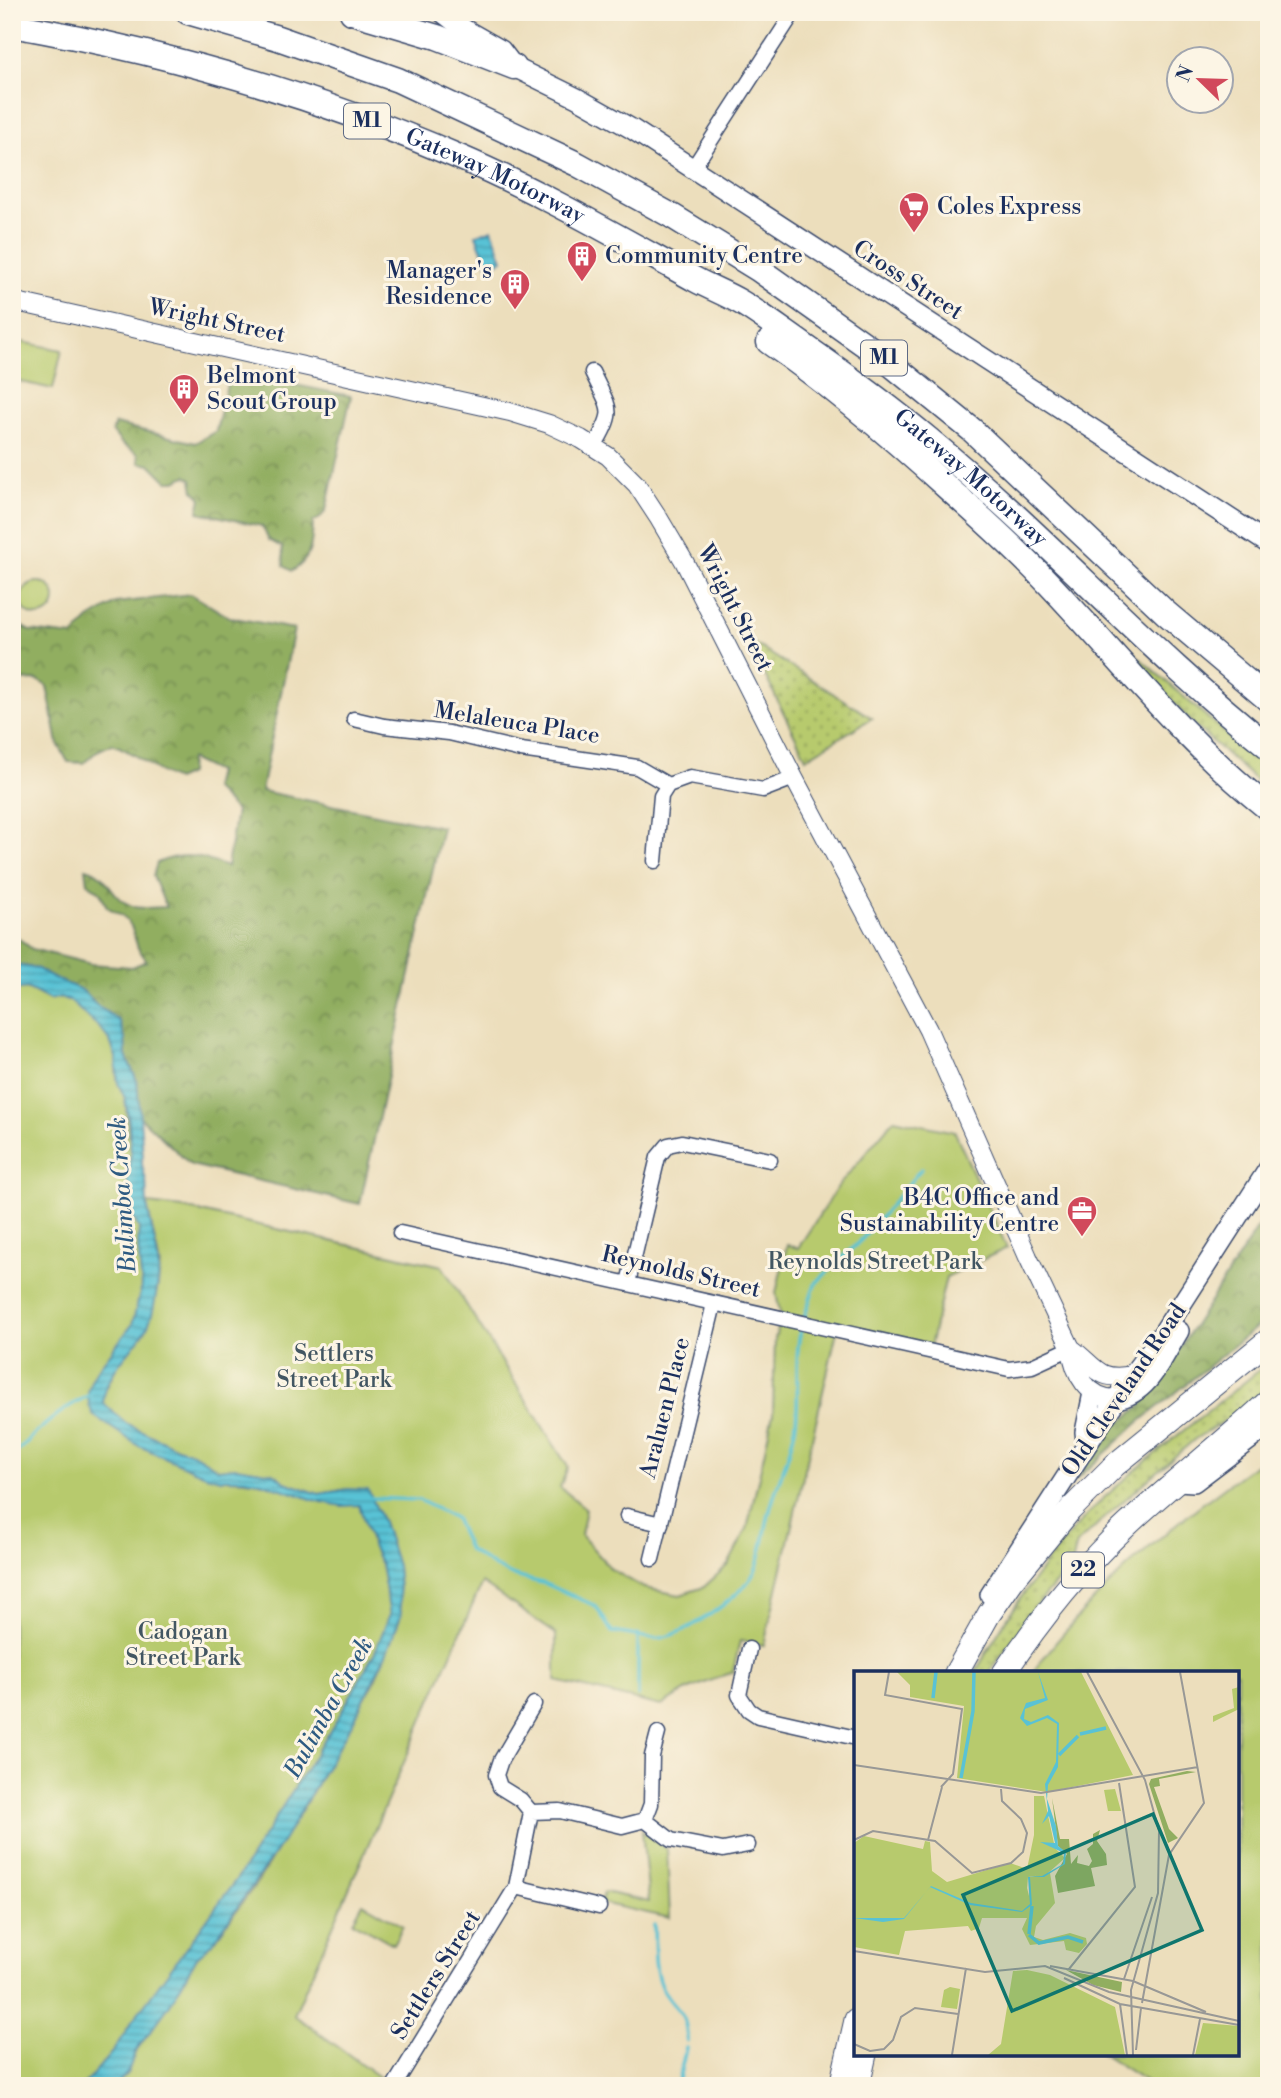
<svg xmlns="http://www.w3.org/2000/svg" width="1281" height="2098" viewBox="0 0 1281 2098" font-family="'Libre Bodoni',serif">
<style>
.grass{fill:url(#grass-dots);stroke:#697c66;stroke-width:2}
.forest{fill:url(#forest-crowns);stroke:#566e5f;stroke-width:2}
.park{fill:#b7ca6d;stroke:#697c66;stroke-width:2}
.water{fill:url(#water-rules);stroke:#3a789a;stroke-width:2}
.lines{fill:none;stroke-linecap:round;stroke-linejoin:round}
.stream{stroke:#59c2d5;stroke-width:3.5}
.minor-casing{stroke:#3a496c;stroke-width:17}
.tertiary-casing{stroke:#3a496c;stroke-width:20}
.secondary-casing{stroke:#3a496c;stroke-width:22}
.trunk-casing{stroke:#3a496c;stroke-width:25}
.motorway-casing{stroke:#3a496c;stroke-width:27}
.minor{stroke:#fff;stroke-width:14}
.tertiary{stroke:#fff;stroke-width:18}
.secondary{stroke:#fff;stroke-width:19}
.trunk{stroke:#fff;stroke-width:23}
.motorway{stroke:#fff;stroke-width:24}
.labels{text-anchor:middle;dominant-baseline:central;stroke-width:6;stroke-linejoin:round;paint-order:stroke}
.shield{fill:#fcf5e5;stroke:#5e6a86;stroke-width:2}
.shield-label{font-size:21px;font-weight:bold;fill:#1b2f5e}
.street-label{font-size:23px;fill:#1b2f5e;stroke:#fcf5e5}
.poi-label{font-size:23px;fill:#1b2f5e;stroke:#fcf5e5;text-anchor:start}
.park-label{font-size:23px;fill:#425662;stroke:#fcf5e5}
.water-label{font-size:24px;font-style:italic;fill:#2e5b82;stroke:#fcf5e5}
.inset-river{fill:none;stroke:#59c2d5;stroke-width:3.5}
.inset-road{fill:none;stroke:#989896;stroke-width:2}
.view{fill:#0f766e;fill-opacity:0.15;stroke:#0f766e;stroke-width:3.5}
.inset-edge{fill:none;stroke:#1b2f5e;stroke-width:3.5}
</style>
<defs>
<pattern id="grass-dots" width="8" height="8" patternUnits="userSpaceOnUse" patternTransform="scale(1.75)"><rect width="8" height="8" fill="#b7ca6d"/><path d="M2 2h.1M6 6h.1" fill="none" stroke="#94a45d" stroke-width="1.8" stroke-linecap="round"/></pattern>
<pattern id="forest-crowns" width="20" height="18" patternUnits="userSpaceOnUse" patternTransform="scale(1.75)"><rect width="20" height="18" fill="#91ae60"/><path d="M2 6a3 3 0 1 1 6 0M12 15a3 3 0 1 1 6 0" fill="none" stroke="#768e52"/></pattern>
<pattern id="water-rules" width="6" height="5" patternUnits="userSpaceOnUse" patternTransform="scale(1.75)"><rect width="6" height="5" fill="#59c2d5"/><path d="M0 2.5h6" fill="none" stroke="#499eb0"/></pattern>
</defs>
<rect width="100%" height="100%" fill="#fcf5e5"/>
<filter id="ink" filterUnits="userSpaceOnUse"><feTurbulence type="fractalNoise" baseFrequency=".0143" numOctaves="2"/><feDisplacementMap in="SourceGraphic" scale="14" xChannelSelector="R" yChannelSelector="G"/><feConvolveMatrix kernelMatrix="1 2 1 2 8 2 1 2 1" color-interpolation-filters="sRGB"/></filter>
<filter id="wash" filterUnits="userSpaceOnUse"><feTurbulence type="fractalNoise" baseFrequency=".00686" numOctaves="4" result="noise"/><feDisplacementMap in="SourceGraphic" scale="28" xChannelSelector="R" yChannelSelector="G"/><feGaussianBlur stdDeviation="1.57" result="paint"/><feColorMatrix in="noise" values="0 0 0 0 0 0 0 0 0 0 0 0 0 0 0 0 0 1.4 0 .05"/><feComposite in="paint" operator="in"/></filter>
<g filter="url(#wash)">
<rect width="100%" height="100%" fill="#ecdebc"/>
<path class="grass" d="M747,639L872,718L806,758Z
M1129,649L1269,771V792L1194,725L1127,651Z
M1269,1362V1386L1242,1410L1195,1439L1105,1517L1077,1544L1072,1564L1034,1609L989,1673H975C1010,1609 1051,1549 1104,1498C1156,1449 1214,1408 1269,1362Z"/>
<path class="forest" d="M230,372L351,396L326,510L320,518L313,522C312,542 312,560 292,571L284,566L282,547L269,540L262,526L198,512L201,498L194,491L192,479L186,476L175,481H167L151,465L139,463L138,454L122,444L112,431L115,424L195,443L216,431Z
M191,594L229,617L294,629L261,791L442,827L360,1204L191,1165L139,1116L137,1081L126,1056L125,1039L119,1021L95,1004L82,990L51,977L38,969L12,964V933L32,949L91,964L132,967L147,961L138,948L131,926L123,916L107,907L100,892L88,883L86,868C110,874 110,898 132,906C141,910 156,907 166,907L153,876L157,863C186,851 199,856 227,867L236,811L213,788L217,772L190,759L189,774L176,780C153,771 136,752 112,744L97,751L84,763L68,762L58,744L47,686L37,680L21,681L19,672L12,664V621L30,631L73,636L89,619L116,603Z
M1269,1210V1317L1137,1424L1076,1480L1109,1432L1142,1405L1154,1388Z"/>
<path class="park" d="M12,340L62,350L53,389L12,380Z
M21 599a17 17 0 1 1 34 0a17 17 0 1 1-34 0Z
M27,988L49,1000L60,997L70,1001L99,1027L110,1041L116,1057V1072L118,1083L125,1098L131,1154L127,1179L131,1214L139,1227L138,1246L142,1286L132,1325L97,1370L91,1381L93,1415L221,1479C234,1479 246,1479 259,1482C293,1489 323,1508 359,1504L373,1548L381,1564L390,1614L375,1652L338,1718L241,1873L131,2023L114,2050L83,2086H12V990Z
M894,1119L955,1132L1007,1248L946,1277L929,1351L837,1331L764,1645L740,1641L733,1672L687,1690L661,1706L556,1681V1634L482,1583L294,2015L381,2078L378,2086H116L128,2072L135,2052L169,2006L197,1957L212,1944L258,1881L309,1798L375,1680L401,1615L397,1566L383,1522L377,1510L348,1489L319,1494L285,1482L272,1473L236,1467L219,1469L193,1453L177,1448L127,1424L103,1403L104,1394L115,1370L127,1352L145,1332L158,1286L160,1265L147,1204L183,1208L442,1266L568,1467L560,1487L586,1509L581,1535L611,1569L644,1588L680,1595L704,1587L728,1565L747,1529L773,1414L775,1338L781,1318L776,1293L787,1245L798,1248L839,1185Z
M1269,1455V2086H1153L1103,2054H1237V1673H1032C1096,1586 1181,1516 1269,1455Z
M642,1831L667,1849L670,1918L601,1903L604,1892L649,1902Z
M363,1903L403,1926L393,1944L353,1921Z"/>
<path class="water" d="M492,229L503,260L488,266L476,235Z
M12,964L38,969L51,977L82,990L95,1004L119,1021L125,1039L126,1056L137,1081L143,1155C140,1166 144,1170 146,1181C147,1188 146,1195 147,1202C150,1232 163,1257 157,1288C155,1302 152,1322 143,1334C127,1356 105,1374 103,1403L127,1424L177,1448L193,1453L219,1469L236,1467L273,1473L285,1482L319,1494L348,1489L368,1490L383,1522L397,1566L401,1615L387,1652L354,1720L283,1841L212,1944L197,1957L169,2006L135,2052L128,2072L116,2086H83L114,2050L131,2023L241,1873L338,1718L375,1652L390,1614L381,1564L373,1548L359,1505L342,1506L317,1501L261,1482L244,1479H221L208,1476L139,1446L93,1415L89,1404L88,1392L91,1381L97,1370L132,1325L142,1286L138,1246L139,1228L131,1214L127,1179L131,1154L129,1122L125,1098L118,1083L116,1057L110,1041L99,1027L70,1001L60,997L50,1000L27,988L12,990Z"/>
<g class="lines">
<path class="stream" d="M804,1318L815,1284L864,1237L921,1169
M12,1457C37,1431 59,1409 92,1394
M371,1498L419,1500L455,1518L469,1550L495,1567L514,1576L546,1584L596,1606L612,1632C625,1633 648,1640 660,1638C687,1634 743,1596 755,1571C763,1553 764,1533 769,1514C776,1483 792,1454 796,1422C800,1390 793,1356 802,1326
M638,1696V1635
M654,1925C655,1945 653,1968 661,1986C673,2011 687,2007 687,2041
M678,2082L686,2048"/>
</g>
</g>
<g filter="url(#ink)">
<g class="lines">
<g class="minor-casing">
<path id="minor" d="M693,168L794,12
M592,372C611,412 616,408 594,447
M354,719L384,726L449,733L521,750L637,767L668,785
M655,861L661,796L668,785L690,777L763,790L794,778
M400,1233L1009,1369L1032,1366L1071,1348
M628,1283L658,1157L668,1145L682,1142L770,1160
M627,1516L661,1524
M652,1559L714,1304
M749,1649L739,1695L749,1710L758,1716L856,1738
M531,1812L521,1800L500,1787L496,1775L501,1760L534,1704
M645,1820L671,1840L723,1850L748,1845
M516,1887L599,1907
M394,2086L516,1887L531,1812L560,1811L622,1826L645,1820L651,1804L652,1756L658,1733"/>
</g>
<g class="tertiary-casing">
<path id="tertiary" d="M12,301L510,412L549,424L581,439L608,456L637,485L658,517L684,561L794,778L928,1030L1028,1257L1071,1348C1074,1374 1088,1399 1116,1399
M1071,1348C1096,1366 1097,1382 1132,1375"/>
</g>
<g class="secondary-casing">
<path id="secondary" d="M442,12L464,29L501,50L514,67L577,98L632,129L1269,544
M1116,1399C1149,1394 1163,1357 1179,1331
M1086,1441L1085,1432L1093,1393
M1178,1481L1194,1482L1269,1425
M990,1595L1132,1375L1159,1339L1269,1168"/>
</g>
<g class="trunk-casing">
<path id="trunk" d="M956,1673L989,1614L1012,1581L1070,1510L1115,1465L1269,1340
M1004,1673C1040,1619 1080,1569 1127,1525C1173,1482 1223,1444 1269,1401
M841,2086L856,2020
M858,2086L865,2054"/>
</g>
<g class="motorway-casing">
<g id="motorway">
<path d="M188,12L278,38L398,80L577,164L672,216L758,269L881,356L972,430L1166,613L1269,700"/>
<path d="M352,12L437,37L514,67"/>
<path id="s1" d="M12,25C165,52 316,95 459,157C541,192 618,237 696,280C711,288 727,294 742,303C763,316 783,331 803,345C846,375 888,405 928,439C1046,536 1148,651 1269,747"/>
<path d="M769,342C833,386 892,437 950,490C984,520 1018,551 1050,585C1122,661 1186,743 1269,809"/>
</g>
</g>
<use href="#minor" class="minor"/>
<use href="#tertiary" class="tertiary"/>
<use href="#secondary" class="secondary"/>
<use href="#trunk" class="trunk"/>
<use href="#motorway" class="motorway"/>
</g>
</g>
<defs>
<g id="supermarket-pin" transform="scale(1.575)"><path d="M0 17L-7.5 6A9.5 9.5 0 1 1 7.5 6Z" fill="#d1495b" stroke="#fcf5e5"/><path d="M-6-5.5h2.5l.6 2H6L4.5 2H-2.5L-4.4-4H-6ZM-1.5 3.2a1.3 1.3 0 1 0 .1 0ZM3 3.2a1.3 1.3 0 1 0 .1 0Z" fill="#fff"/></g>
<g id="building-pin" transform="scale(1.575)"><path d="M0 17L-7.5 6A9.5 9.5 0 1 1 7.5 6Z" fill="#d1495b" stroke="#fcf5e5"/><path d="M-4-6H4V6H1V3H-1V6H-4ZM-2.5-4.3h1.7v1.8h-1.7ZM.8-4.3h1.7v1.8H.8ZM-2.5-1h1.7V.8h-1.7ZM.8-1h1.7V.8H.8Z" fill="#fff"/></g>
<g id="office-pin" transform="scale(1.575)"><path d="M0 17L-7.5 6A9.5 9.5 0 1 1 7.5 6Z" fill="#d1495b" stroke="#fcf5e5"/><path d="M-6-3h4V-5.5h4V-3h4V5H-6ZM-1-4.5V-3h2v-1.5ZM-6 0V1H6V0Z" fill="#fff"/></g>
</defs>
<g fill-rule="evenodd">
<use href="#supermarket-pin" x="914" y="207"/>
<use href="#building-pin" x="582" y="256"/>
<use href="#building-pin" x="515" y="284"/>
<use href="#building-pin" x="184" y="389"/>
<use href="#office-pin" x="1082" y="1211"/>
</g>
<g class="labels">
<g class="shield">
<rect x="344" y="103.5" width="46" height="35" rx="5"/>
<rect x="861" y="340.5" width="46" height="35" rx="5"/>
<rect x="1062" y="1552.5" width="42" height="35" rx="5"/>
</g>
<g class="shield-label">
<text x="367" y="121">M1</text>
<text x="884" y="358">M1</text>
<text x="1083" y="1570">22</text>
</g>
<g class="street-label">
<text stroke="none"><textPath href="#s1" startOffset="508">Gateway Motorway</textPath></text>
<text transform="translate(908 280) rotate(33)">Cross Street</text>
<text transform="translate(217 321) rotate(12)">Wright Street</text>
<text stroke="none"><textPath href="#s1" startOffset="1074">Gateway Motorway</textPath></text>
<text transform="translate(735 608) rotate(63)">Wright Street</text>
<text transform="translate(517 723) rotate(9)">Melaleuca Place</text>
<text transform="translate(681 1272) rotate(13)">Reynolds Street</text>
<text transform="translate(1124 1390) rotate(-56)">Old Cleveland Road</text>
<text transform="translate(665 1408) rotate(-76)">Araluen Place</text>
<text transform="translate(436 1975) rotate(-58)">Settlers Street</text>
</g>
<g class="poi-label">
<text x="937" y="207">Coles Express</text>
<text x="605" y="256">Community Centre</text>
<text x="492" y="271" text-anchor="end">Manager's<tspan x="492" dy="26">Residence</tspan></text>
<text x="207" y="376">Belmont<tspan x="207" dy="26">Scout Group</tspan></text>
<text x="1059" y="1198" text-anchor="end">B4C Office and<tspan x="1059" dy="26">Sustainability Centre</tspan></text>
</g>
<g class="park-label">
<text x="875" y="1262">Reynolds Street Park</text>
<text x="334" y="1354">Settlers<tspan x="334" dy="26">Street Park</tspan></text>
<text x="183" y="1632">Cadogan<tspan x="183" dy="26">Street Park</tspan></text>
</g>
<g class="water-label">
<text transform="translate(123 1195) rotate(-94)">Bulimba Creek</text>
<text transform="translate(329 1708) rotate(-61)">Bulimba Creek</text>
</g>
</g>
<g transform="translate(854 1671)">
<rect width="385" height="385" fill="#ecdebc"/>
<path d="M333,100L342,101L305,108L306,115L300,116L315,158L324,167L314,172L295,113L297,108ZM198,127L206,168H215L217,193L224,184L223,192L235,195L238,190L233,178L239,173V163L246,159L243,170L252,183L253,194L237,197L241,215L204,222L201,205L213,183L204,175ZM212,299L268,311L267,321L239,314Z" fill="#91ae60"/>
<path d="M43,1H227L279,104L193,121L103,107L110,35L56,26V14ZM385,16V38L359,51V45L380,37L378,18ZM261,118L267,140H254L250,119ZM180,125H190L201,177L211,187L193,203L174,206L173,217L175,225L176,206L196,202L201,232L182,255L180,266L189,269L216,262L232,267L233,273L225,282L212,279L210,270L176,274L168,258L173,247H128L125,257L117,260L114,255L51,260L45,284L0,276V172L10,165L69,178L71,170L76,171L78,200L93,211L156,192L173,198L180,164ZM173,299L196,304L261,336L271,384H134L147,373L159,300ZM96,316L106,318L103,338L87,336L90,319ZM349,352L385,355V384H341Z" fill="#b7ca6d"/>
<path d="M184,1L194,29L171,38L170,48L177,51L194,44L205,52L204,96L194,114L193,128L202,155L204,175L212,181L211,193L190,206H176L178,234L168,241L116,234L76,216L50,248L29,251L0,247H50L77,215L117,232L168,240L176,233L174,206L188,205L209,193L210,182L186,171L201,172L195,145L188,153L194,140L191,113L202,91L203,53L193,47L173,55L166,47L172,32L191,27Z" fill="#59c2d5"/>
<path class="inset-river" d="M79,27L82,1M226,63L252,57M205,84L224,65M107,107L119,40L120,1M175,263L178,235M175,264L185,272L214,266L229,271"/>
<path class="inset-road" d="M35,1L31,24L108,38L99,103L87,116M233,1L291,109L305,160L304,222L277,319L279,384M0,94L187,122L344,96M0,169L19,160L81,170L118,202L157,192L169,181L173,162L167,148L148,130L147,118M74,169L88,116M0,280L131,301L191,295L255,321L385,350M196,295L279,310L352,341M215,298L281,216L265,112M210,307L266,333L385,354M270,308L298,226M288,332L315,184L350,132L326,1M266,333L273,384M0,373L16,380L30,378L39,369L47,346L61,337L104,343M282,379L287,337M98,384L112,297M339,384L346,348"/>
<path class="view" d="M299,143L348,259L158,340L109,224Z"/>
<rect width="385" height="385" class="inset-edge"/>
</g>
<rect width="1281" height="2098" fill="none" stroke="#fcf5e5" stroke-width="42"/>
<g transform="translate(1200 80) rotate(293)"><circle r="33" fill="#fcf5e5" stroke="#a2a6af" stroke-width="2"/>
<path d="M0-5L12 26L0 18L-12 26Z" fill="#d1495b"/>
<text y="-10" font-size="19" font-weight="bold" text-anchor="middle" fill="#1b2f5e">N</text>
</g>
</svg>
